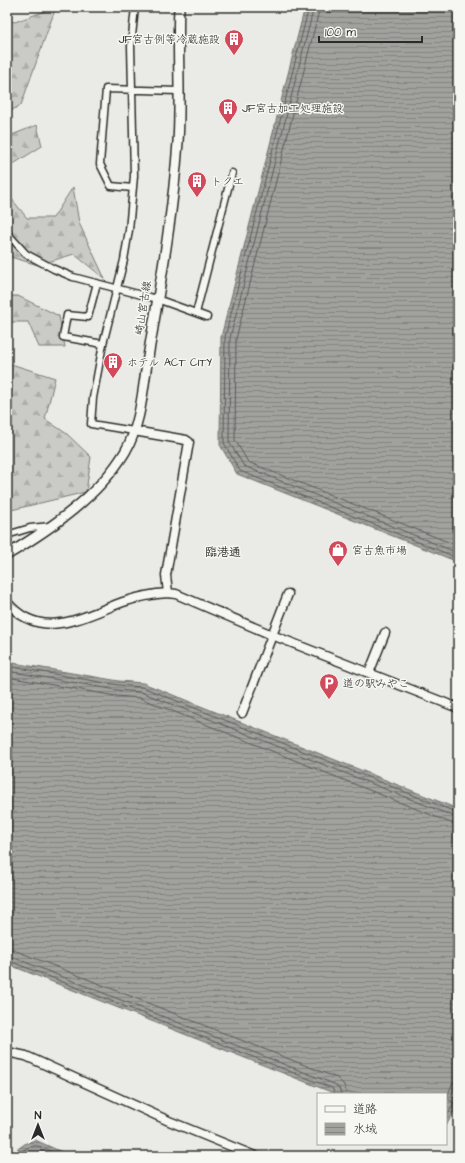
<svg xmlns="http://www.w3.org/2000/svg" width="465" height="1163" viewBox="0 0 465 1163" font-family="'Architects Daughter','Klee One',sans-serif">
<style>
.forest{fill:url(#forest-firs);stroke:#7a7a79}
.water{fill:url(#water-rules);stroke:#727270}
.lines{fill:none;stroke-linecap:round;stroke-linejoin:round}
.shore{stroke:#5a5a59;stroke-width:1}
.minor-casing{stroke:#2b2b2b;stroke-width:9}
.tertiary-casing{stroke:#2b2b2b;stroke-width:11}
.secondary-casing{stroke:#2b2b2b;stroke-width:12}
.minor{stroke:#f6f6f2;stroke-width:6}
.tertiary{stroke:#f6f6f2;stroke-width:8}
.secondary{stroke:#f6f6f2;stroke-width:9}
.labels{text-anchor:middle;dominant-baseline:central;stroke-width:3;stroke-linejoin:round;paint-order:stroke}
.poi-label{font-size:11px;fill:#2b2b2b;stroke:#f6f6f2;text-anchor:start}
.street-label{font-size:11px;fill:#2b2b2b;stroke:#f6f6f2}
.neighbourhood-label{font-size:12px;font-weight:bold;fill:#2b2b2b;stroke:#f6f6f2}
</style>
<defs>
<pattern id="forest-firs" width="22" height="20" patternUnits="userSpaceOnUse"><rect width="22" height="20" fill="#cacac7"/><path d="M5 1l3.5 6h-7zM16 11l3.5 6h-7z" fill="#aeaeab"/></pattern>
<pattern id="water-rules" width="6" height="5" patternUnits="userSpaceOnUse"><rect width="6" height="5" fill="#a1a19e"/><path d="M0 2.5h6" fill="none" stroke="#838381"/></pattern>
</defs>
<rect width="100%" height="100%" fill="#eaeae6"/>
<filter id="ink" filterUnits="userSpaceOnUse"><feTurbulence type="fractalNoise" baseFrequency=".025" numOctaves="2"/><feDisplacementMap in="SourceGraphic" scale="8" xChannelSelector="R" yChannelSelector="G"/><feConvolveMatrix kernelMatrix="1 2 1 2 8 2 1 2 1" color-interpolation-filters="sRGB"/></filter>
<g filter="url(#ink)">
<path class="forest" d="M56,7L21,105L7,113V20L15,22Z
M37,125L42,146L7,168V137Z
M73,187L79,223L105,279L74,254L38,265L7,256V199L11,198L27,218H53Z
M7,296H18L59,316L65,347H39L28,322H7Z
M7,361L8,363L55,378L45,419L67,434L91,457L86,492L7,511Z"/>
<path class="water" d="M305,7H458V562L237,474L220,445L221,337Z
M7,662L119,681L143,683L458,809V1083L451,1096L458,1099V1104L446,1126V1094H336L7,964Z
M35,1140L71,1156H8L26,1143Z"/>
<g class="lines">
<path class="shore" d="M309,7L225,337L224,443L240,471L458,558
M314,7L230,338L229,442L244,466L458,553
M320,7L236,339L235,440L248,462L458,546
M7,666L118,685L142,687L458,813
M7,671L117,690L141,692L458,818
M7,677L116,696L140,698L451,823L458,824
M7,949L14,950L337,1078L344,1085L347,1094
M7,955L334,1084L339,1088L341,1094
M7,960L332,1088L335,1094
M446,1118L454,1103L448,1099V1094L453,1082L458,1080
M14,1156C38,1140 36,1145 61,1156"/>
<g class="minor-casing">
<path id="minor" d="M133,188L111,186L100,164L106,89L178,91
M7,233L26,254L54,269L73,277L157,299L207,317
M97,283L88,317L67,315L63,337L103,344
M196,313L232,173
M134,431L91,424L93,398L103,344L124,260L129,230L134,176L131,46L135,7
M7,535L30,528L51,526"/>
</g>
<g class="tertiary-casing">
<path id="tertiary" d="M168,593L176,594L272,635L458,708
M7,602C41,643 84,616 123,602C138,597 152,594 168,593L166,575L189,442L186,440L134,431
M369,673L385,633
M242,713L288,594
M7,1052L26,1056L169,1121L255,1156"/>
</g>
<g class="secondary-casing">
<path id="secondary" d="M7,555C51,528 98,497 125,452C141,425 143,387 148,357C160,286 173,214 178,142C181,97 177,52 179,7"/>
</g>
<use href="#minor" class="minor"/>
<use href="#tertiary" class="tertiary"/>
<use href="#secondary" class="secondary"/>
</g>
</g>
<defs>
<g id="building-pin" transform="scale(1)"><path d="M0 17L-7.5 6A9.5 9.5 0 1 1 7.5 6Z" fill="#d1495b" stroke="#f6f6f2"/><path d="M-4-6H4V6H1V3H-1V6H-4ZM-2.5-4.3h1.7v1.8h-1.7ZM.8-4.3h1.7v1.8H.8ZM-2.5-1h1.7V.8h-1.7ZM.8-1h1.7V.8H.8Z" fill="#fff"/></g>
<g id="shop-pin" transform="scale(1)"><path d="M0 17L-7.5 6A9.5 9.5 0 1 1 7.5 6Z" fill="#d1495b" stroke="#f6f6f2"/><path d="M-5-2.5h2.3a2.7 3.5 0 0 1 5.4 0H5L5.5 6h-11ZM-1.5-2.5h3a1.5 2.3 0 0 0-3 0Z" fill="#fff"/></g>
<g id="parking-pin" transform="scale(1)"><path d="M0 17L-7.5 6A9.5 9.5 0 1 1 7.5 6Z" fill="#d1495b" stroke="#f6f6f2"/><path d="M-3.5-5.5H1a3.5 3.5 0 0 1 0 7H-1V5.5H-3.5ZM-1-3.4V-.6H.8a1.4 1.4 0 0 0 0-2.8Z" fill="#fff"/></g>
</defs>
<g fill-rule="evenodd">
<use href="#building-pin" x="234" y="39"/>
<use href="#building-pin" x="228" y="108"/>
<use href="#building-pin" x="197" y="181"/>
<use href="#building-pin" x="113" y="362"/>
<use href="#shop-pin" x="338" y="550"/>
<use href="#parking-pin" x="329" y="683"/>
</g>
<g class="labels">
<g class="poi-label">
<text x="220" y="39" text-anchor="end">JF宮古例等冷蔵施設</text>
<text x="242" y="108">JF宮古加工処理施設</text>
<text x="211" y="181">トクエ</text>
<text x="127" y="362">ホテル ACT CITY</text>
<text x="352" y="550">宮古魚市場</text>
<text x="343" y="683">道の駅みやこ</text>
</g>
<g class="street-label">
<text transform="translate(143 308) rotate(-81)">崎山宮古線</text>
</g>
<g class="neighbourhood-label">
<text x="223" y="552">臨港通</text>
</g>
</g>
<rect width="465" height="1163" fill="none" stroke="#f6f6f2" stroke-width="24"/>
<rect x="12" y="12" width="441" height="1139" fill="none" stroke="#2b2b2b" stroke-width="1.5" filter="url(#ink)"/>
<rect x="317" y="1093" width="130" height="52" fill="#f6f6f2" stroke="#a5a5a2"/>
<rect x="325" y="1106" width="20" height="6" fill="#f6f6f2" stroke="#a5a5a2"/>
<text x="353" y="1113" font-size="12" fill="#2b2b2b">道路</text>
<rect x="325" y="1123" width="20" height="12" fill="url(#water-rules)" stroke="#a5a5a2"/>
<text x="353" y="1133" font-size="12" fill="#2b2b2b">水域</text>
<g transform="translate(38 1125)" stroke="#f6f6f2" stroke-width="3" paint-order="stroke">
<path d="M0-3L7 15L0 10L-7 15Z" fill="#2b2b2b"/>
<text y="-6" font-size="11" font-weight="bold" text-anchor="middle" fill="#2b2b2b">N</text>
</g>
<path d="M319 36v6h103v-6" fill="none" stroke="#2b2b2b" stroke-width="2"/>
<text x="325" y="36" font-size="12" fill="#2b2b2b" stroke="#f6f6f2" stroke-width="3" paint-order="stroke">100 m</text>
</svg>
